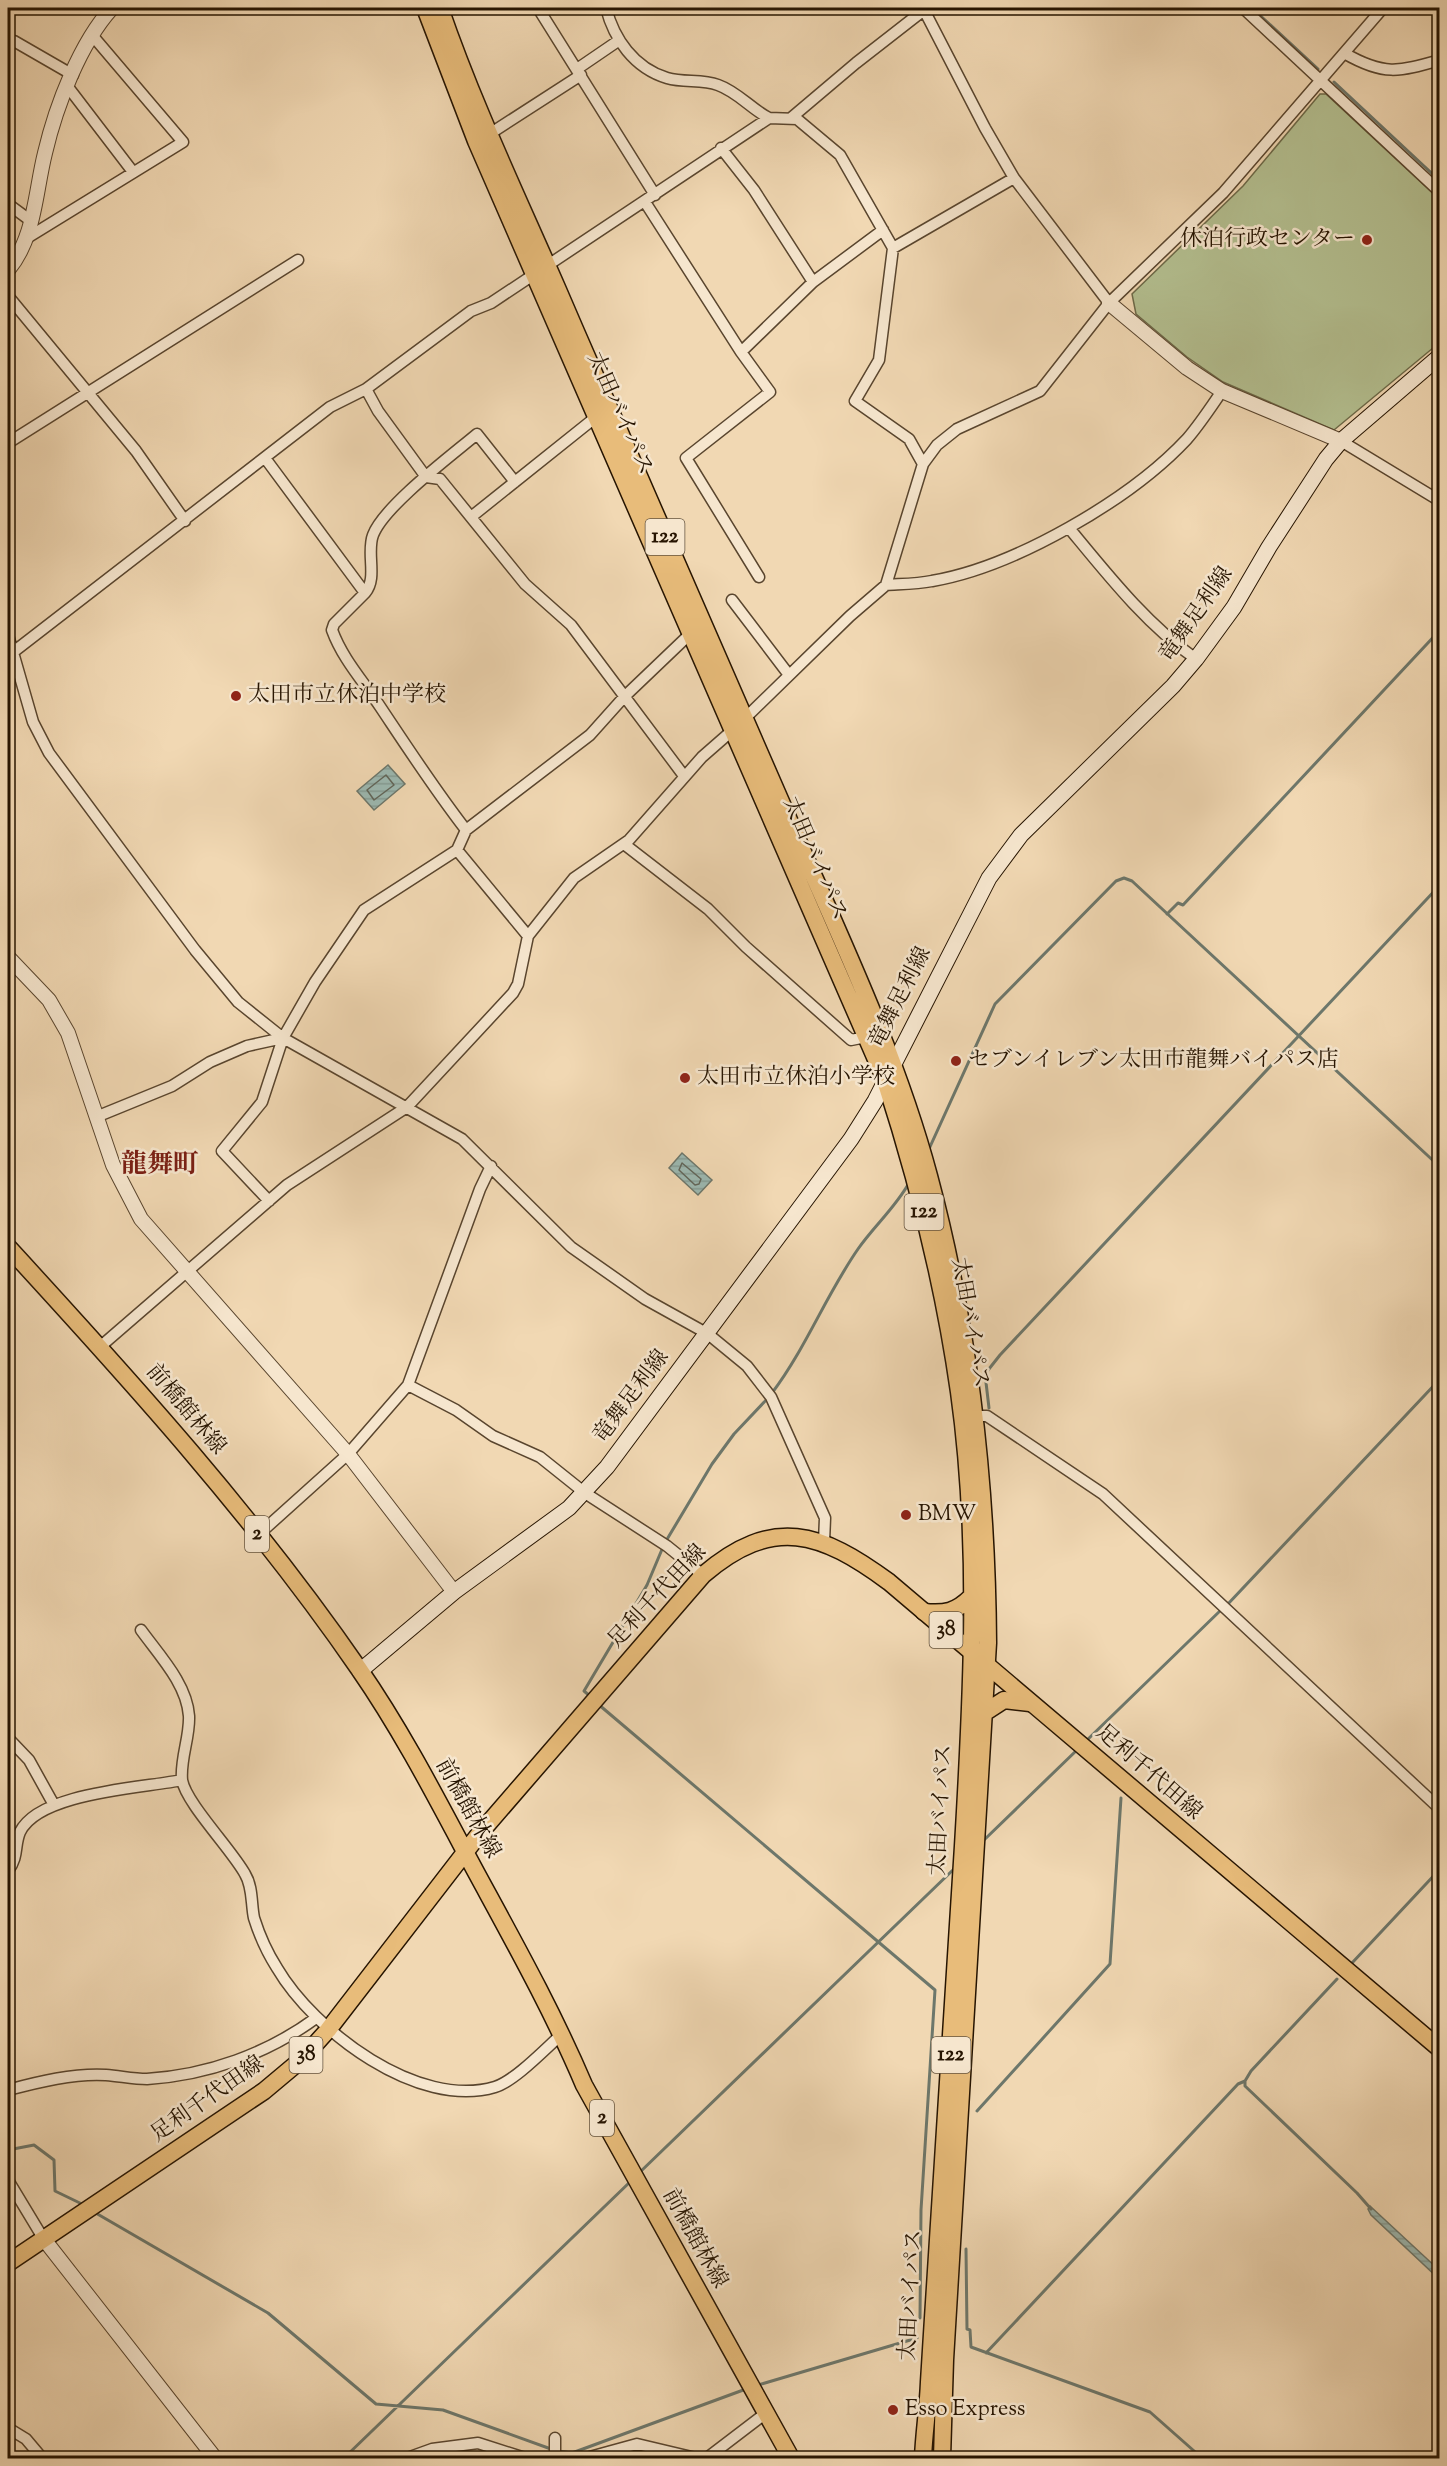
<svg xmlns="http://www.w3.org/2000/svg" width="1447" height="2466" viewBox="0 0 1447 2466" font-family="'Sorts Mill Goudy','Noto Serif JP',serif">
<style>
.pitch{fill:#b4c091;stroke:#6d6a49;stroke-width:1.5}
.water{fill:url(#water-rules);stroke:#6d776b;stroke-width:1.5}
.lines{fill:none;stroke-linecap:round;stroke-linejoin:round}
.shore{stroke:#61665a;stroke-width:1.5}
.stream{stroke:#6d776b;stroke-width:3}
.minor-casing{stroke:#59452e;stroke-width:13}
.tertiary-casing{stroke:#59452e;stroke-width:16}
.secondary-casing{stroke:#261401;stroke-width:17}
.primary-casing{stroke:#261401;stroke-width:19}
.trunk-casing{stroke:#261401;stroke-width:19}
.minor{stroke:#f6e6ce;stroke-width:10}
.tertiary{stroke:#f6e6ce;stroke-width:14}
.secondary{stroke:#f6e6ce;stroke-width:15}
.primary{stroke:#e8bc7a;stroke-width:16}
.trunk{stroke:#e8bc7a;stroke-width:16}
.poi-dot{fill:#8f2418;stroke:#f6e6ce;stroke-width:2}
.labels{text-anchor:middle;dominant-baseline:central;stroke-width:5;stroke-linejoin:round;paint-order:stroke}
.shield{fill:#f6e6ce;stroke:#64533e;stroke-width:1.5}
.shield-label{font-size:21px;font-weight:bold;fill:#261401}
.poi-label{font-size:22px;fill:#261401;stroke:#f6e6ce;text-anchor:start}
.street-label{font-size:22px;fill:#261401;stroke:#f6e6ce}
.quarter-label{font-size:26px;font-weight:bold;fill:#7a1f14;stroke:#f6e6ce}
</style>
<defs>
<pattern id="water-rules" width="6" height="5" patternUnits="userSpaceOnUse" patternTransform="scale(1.5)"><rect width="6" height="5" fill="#9cb9b2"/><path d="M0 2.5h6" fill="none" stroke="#869e97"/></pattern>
</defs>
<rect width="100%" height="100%" fill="#f1d8b3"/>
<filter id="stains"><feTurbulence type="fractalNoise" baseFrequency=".00333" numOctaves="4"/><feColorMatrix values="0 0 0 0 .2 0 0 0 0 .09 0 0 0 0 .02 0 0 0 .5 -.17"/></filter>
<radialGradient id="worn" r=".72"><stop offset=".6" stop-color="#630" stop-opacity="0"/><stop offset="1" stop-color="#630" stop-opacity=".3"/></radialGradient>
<path class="pitch" d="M1320,94H1326L1439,199V343L1334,430L1223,382L1187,357L1136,314L1132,294L1243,186Z"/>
<path class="water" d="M388,765L405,784L374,810L357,791Z
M682,1153L712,1180L698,1195L669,1168Z
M1370,2206L1439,2270V2279L1371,2215L1368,2209Z"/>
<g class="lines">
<path class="shore" d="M386,775L394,785L374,800L367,790Z
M682,1163L701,1179L699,1184L695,1185L679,1170Z"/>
<path class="stream" d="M1252,8L1318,69
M1334,82L1440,181
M1167,914L1178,903L1183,905L1440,630
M929,1149L995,1004L1116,881L1124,878L1132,881L1440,1167
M772,1393C806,1348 826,1295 858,1249C874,1226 895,1208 909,1183
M989,1408L985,1374L1000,1355L1440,885
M666,1541L712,1464L734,1434L768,1398
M1227,1605L1440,1379
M591,1697L584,1691L647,1585L663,1547
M598,1704L935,1990L921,2210L920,2318
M1085,1742L1222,1609
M984,1840L1078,1749
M1352,1963L1440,1869
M1337,1979L1251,2071L1245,2081V2086L1357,2193L1371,2209
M977,2111L1110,1964L1121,1798
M8,2150L34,2145L54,2160L55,2191L84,2205
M638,2174L955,1868
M94,2212L268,2313L376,2404L443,2410L551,2449
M966,2249L967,2329L970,2330L971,2347L1150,2412L1202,2458
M986,2353L1238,2084L1245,2081
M758,2385L917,2338
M558,2451L572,2453L746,2389
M344,2458L631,2181"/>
<g class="minor-casing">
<path id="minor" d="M538,8L655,195
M606,8C614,39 634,68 667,78C684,83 702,79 718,85C738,92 751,109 769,118
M923,8L985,128L1014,178L1109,303
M1243,8L1440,192
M14,41L73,75
M1344,53C1384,76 1398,72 1440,60
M577,69L618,41
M68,87L133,172
M791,118L856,63L924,10
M488,135L581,75
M721,148L754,190L813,282
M645,202L741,352L770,392L686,458L759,577
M8,204L31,221
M27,238L183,142L92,35
M893,248L1014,178
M8,296L136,451L185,521
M741,352L813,282L883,230
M366,389L378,411L426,477L440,479L525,584L571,625L684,776
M1341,441L1440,501
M8,443L298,260
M265,458L365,593L334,624L332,630C343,660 364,682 381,708C409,750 435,790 466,830
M471,517L596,417
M1069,528C1107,574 1147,625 1196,659
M886,585C901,584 917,584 932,581C1014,567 1130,500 1187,439C1200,424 1211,407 1222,391
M365,593C378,578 366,553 373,535C384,506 452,455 477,434L515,482
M732,600L789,675
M8,635L33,722L49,753L195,950L238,1002L283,1038L462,1139L571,1247L645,1299L708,1334L747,1366L771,1397L825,1518L824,1542
M12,653L330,407L366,389L471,311L491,303L769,118L797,119L840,155L893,248L879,360L855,401L909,439L923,464
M624,844L708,909L746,947L851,1040L866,1037
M528,936L457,850L466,830L590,735L624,697L691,633
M96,1117L172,1086L210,1062L247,1046L283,1038
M269,1201L222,1151L262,1102L283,1038L315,982L364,910L457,850
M101,1346L287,1185L407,1107L513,993L518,984L528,936L574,878L629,840L702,757L734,729L850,616L886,585L923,464L937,445L957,429L1040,391L1109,303L1223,193L1383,8
M408,1385L456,1410L493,1436L540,1457L585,1493L667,1546L703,1575
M976,1416H987L1103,1494L1440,1809
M258,1535L348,1454L408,1385L480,1189L491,1166
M141,1630C159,1655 187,1684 189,1716C190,1737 180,1759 182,1780C186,1803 232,1850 245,1874C253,1887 251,1904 254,1918C259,1934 268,1954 277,1968C314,2031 418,2110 495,2087C515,2081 546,2048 562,2034
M8,1738L29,1760L54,1805
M8,1871C19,1856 14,1846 20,1832C39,1792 144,1788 182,1780
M8,2090C38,2082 74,2073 106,2075C120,2076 133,2079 147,2079C208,2075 267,2054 316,2018
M8,2180L43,2238
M8,2428L26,2439L42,2458
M407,2458L432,2449L478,2443L525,2458
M555,2458V2438
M586,2458L637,2444L696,2458
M707,2458L766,2413"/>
</g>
<g class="tertiary-casing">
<path id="tertiary" d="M8,270C35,238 35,193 45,153C56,106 80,43 112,8
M1109,303L1187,368L1222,391L1341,441
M8,957L49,1000L68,1033L113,1165L141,1219L348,1454L454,1592
M43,2238L215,2458"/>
</g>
<g class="secondary-casing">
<path id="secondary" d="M360,1671L454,1592L569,1508L607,1467L851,1139L875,1101L989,878L1021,835L1173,686L1196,659L1234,607L1269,547L1326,459L1341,441L1440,356"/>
</g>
<g class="primary-casing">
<path id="primary" d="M8,1247C132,1382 255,1518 359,1669C404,1734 440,1805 477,1874C515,1944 553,2012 584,2085L791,2458
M8,2263L264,2091L301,2060L328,2030L480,1833L703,1575C773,1515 821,1532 889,1582L1440,2049"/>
</g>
<g class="trunk-casing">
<path id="trunk" d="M425,8L476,141L885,1080C918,1182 944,1286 959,1392C980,1542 972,1695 963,1846C953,2024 940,2203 929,2382C928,2408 924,2433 923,2458
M440,8C473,104 517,196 558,290C635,469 714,647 792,827C842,941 897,1056 929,1176C970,1329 987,1486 988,1643L945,2360L942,2458
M924,1612C945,1614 956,1612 971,1597
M984,1713L1004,1700L1030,1703"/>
</g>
<use href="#minor" class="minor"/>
<use href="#tertiary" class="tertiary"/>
<use href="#secondary" class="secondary"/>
<use href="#primary" class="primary"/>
<use href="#trunk" class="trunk"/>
</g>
<g class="poi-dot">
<circle cx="1367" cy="240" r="6"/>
<circle cx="236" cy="696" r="6"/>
<circle cx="956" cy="1061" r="6"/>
<circle cx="685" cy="1078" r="6"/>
<circle cx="906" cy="1515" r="6"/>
<circle cx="893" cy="2410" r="6"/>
</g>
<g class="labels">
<g class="shield">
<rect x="645.5" y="519" width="39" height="36" rx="4.5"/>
<rect x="904.5" y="1194" width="39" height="36" rx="4.5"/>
<rect x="245" y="1516" width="24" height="36" rx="4.5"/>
<rect x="929.5" y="1612" width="33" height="36" rx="4.5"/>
<rect x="289.5" y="2037" width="33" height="36" rx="4.5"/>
<rect x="931.5" y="2037" width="39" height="36" rx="4.5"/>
<rect x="590" y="2100" width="24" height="36" rx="4.5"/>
</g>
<g class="shield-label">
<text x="665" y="537">122</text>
<text x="924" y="1212">122</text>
<text x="257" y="1534">2</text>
<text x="946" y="1630">38</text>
<text x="306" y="2055">38</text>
<text x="951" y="2055">122</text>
<text x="602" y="2118">2</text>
</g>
<g class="poi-label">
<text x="1355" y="240" text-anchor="end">休泊行政センター</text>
<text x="248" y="696">太田市立休泊中学校</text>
<text x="968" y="1061">セブンイレブン太田市龍舞バイパス店</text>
<text x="697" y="1078">太田市立休泊小学校</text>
<text x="918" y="1515">BMW</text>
<text x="905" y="2410">Esso Express</text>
</g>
<g class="street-label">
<text transform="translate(619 414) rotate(66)">太田バイパス</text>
<text transform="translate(1197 615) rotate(-55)">竜舞足利線</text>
<text transform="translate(814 859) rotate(67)">太田バイパス</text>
<text transform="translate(901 998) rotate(-63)">竜舞足利線</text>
<text transform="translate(969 1323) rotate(80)">太田バイパス</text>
<text transform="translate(632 1397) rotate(-53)">竜舞足利線</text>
<text transform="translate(185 1410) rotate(50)">前橋館林線</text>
<text transform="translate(658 1597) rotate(-47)">足利千代田線</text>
<text transform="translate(1148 1773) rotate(41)">足利千代田線</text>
<text transform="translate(467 1809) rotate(61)">前橋館林線</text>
<text transform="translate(942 1810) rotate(-87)">太田バイパス</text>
<text transform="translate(208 2100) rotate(-35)">足利千代田線</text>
<text transform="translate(694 2239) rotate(61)">前橋館林線</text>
<text transform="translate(912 2295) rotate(-87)">太田バイパス</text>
</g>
<g class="quarter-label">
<text x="160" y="1165">龍舞町</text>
</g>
</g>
<rect width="1447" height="2466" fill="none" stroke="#f1d8b3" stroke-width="30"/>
<rect x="9" y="9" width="1429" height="2448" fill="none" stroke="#261401" stroke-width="3"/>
<rect x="15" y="15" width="1417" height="2436" fill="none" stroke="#261401" stroke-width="1.5"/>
<rect width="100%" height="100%" filter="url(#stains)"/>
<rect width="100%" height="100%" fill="url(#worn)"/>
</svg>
